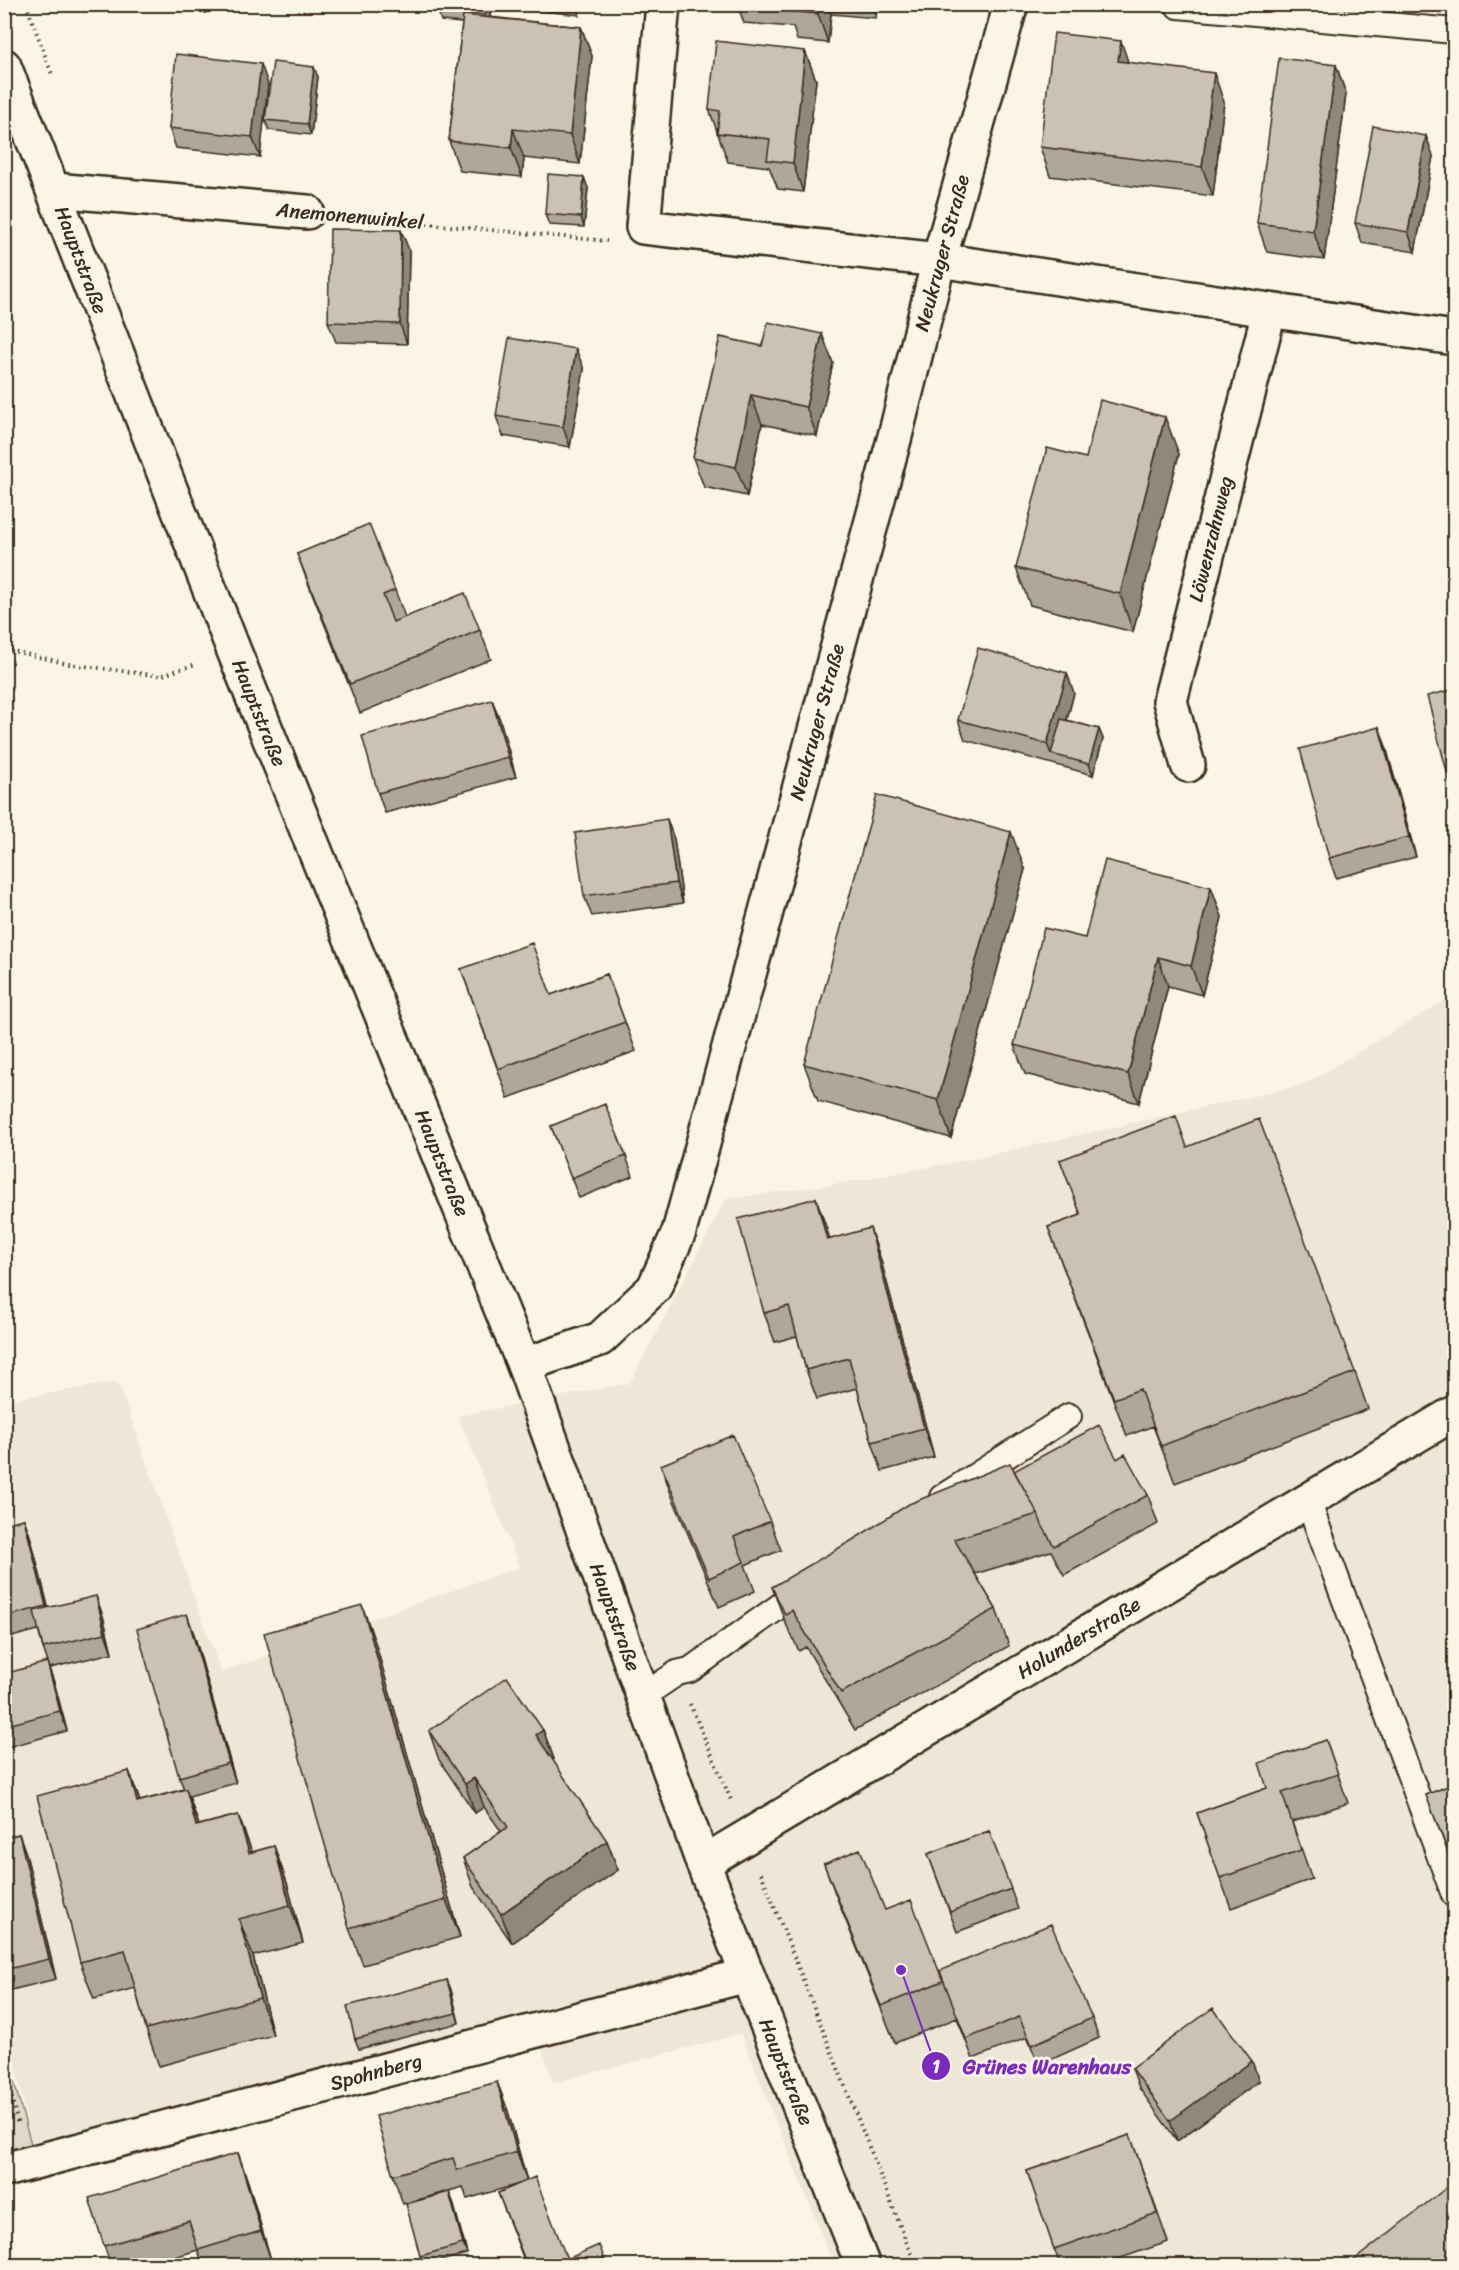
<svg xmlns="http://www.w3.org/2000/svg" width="1459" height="2270" viewBox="0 0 1459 2270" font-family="Sriracha,sans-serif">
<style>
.built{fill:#eee6d6}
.green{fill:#e0d8c8;stroke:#8e8173;stroke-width:1.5}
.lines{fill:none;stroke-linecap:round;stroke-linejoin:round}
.service-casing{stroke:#3b2a1e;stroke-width:28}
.minor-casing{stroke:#3b2a1e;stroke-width:38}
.tertiary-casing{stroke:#3b2a1e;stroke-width:38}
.primary-casing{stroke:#3b2a1e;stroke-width:38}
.path{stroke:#3b2a1e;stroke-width:4;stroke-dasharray:1.5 4.5;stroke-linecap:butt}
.service{stroke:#fcf5e5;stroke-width:24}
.minor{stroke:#fcf5e5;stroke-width:33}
.tertiary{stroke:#fcf5e5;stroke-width:33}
.primary{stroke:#fcf5e5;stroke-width:33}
.wall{fill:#afa79a;stroke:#3b2a1e;stroke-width:1.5}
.shaded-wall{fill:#8f887d;stroke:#3b2a1e;stroke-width:1.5}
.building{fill:#ccc2b3;stroke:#3b2a1e;stroke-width:1.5}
.labels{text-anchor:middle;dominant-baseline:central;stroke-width:6;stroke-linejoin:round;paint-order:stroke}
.street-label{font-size:20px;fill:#3b2a1e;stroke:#fcf5e5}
.leader{fill:none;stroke:#7b2cbf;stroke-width:2}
.callout-dot{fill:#7b2cbf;stroke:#fcf5e5;stroke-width:2}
.mark-label{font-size:18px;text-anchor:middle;font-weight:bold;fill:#fff}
.callout-label{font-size:21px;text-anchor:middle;font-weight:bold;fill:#7b2cbf;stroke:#fcf5e5;stroke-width:6;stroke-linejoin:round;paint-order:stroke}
</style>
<rect width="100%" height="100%" fill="#fcf5e5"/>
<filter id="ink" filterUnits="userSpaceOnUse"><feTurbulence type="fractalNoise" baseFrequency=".0167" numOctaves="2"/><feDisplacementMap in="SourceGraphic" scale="12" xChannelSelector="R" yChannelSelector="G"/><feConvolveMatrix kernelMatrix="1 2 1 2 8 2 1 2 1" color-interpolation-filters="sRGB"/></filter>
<g filter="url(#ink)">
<path class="built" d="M1454,995V2265H834L741,2034L553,2083L533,2021L34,2155L4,2009V1401L118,1382L221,1672L520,1567L458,1416L630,1383L726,1199L844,1183L976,1158L1303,1085Z"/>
<path class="green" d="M4,2045L34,2155L4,2162Z"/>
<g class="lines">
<g class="service-casing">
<path id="service" d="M1178,6L1454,31
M942,1497L1069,1416
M1308,1501L1454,1895
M643,1696L677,1673L690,1670L805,1588"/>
</g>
<g class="minor-casing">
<path id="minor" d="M663,4L643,227L939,260L1454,338
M54,190L307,212
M1188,765L1170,701L1269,312
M703,1863L1454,1413
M4,2170L747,1975"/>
</g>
<g class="tertiary-casing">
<path id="tertiary" d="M524,1365L600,1339L654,1288L679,1232L895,436L939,260L1011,4"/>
</g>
<g class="primary-casing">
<path id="primary" d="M4,66L234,651L524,1365L703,1863L863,2266"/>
</g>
<path class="path" d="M26,4L53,77
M343,216L607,241
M4,649L69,664L160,676L196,664
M690,1704L732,1802
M761,1873L916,2266
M4,2062L18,2125"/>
<use href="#service" class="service"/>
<use href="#minor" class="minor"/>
<use href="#tertiary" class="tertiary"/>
<use href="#primary" class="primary"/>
</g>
<path class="wall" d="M202,4H231L205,13Z
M491,4L490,17L581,27L592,56L580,164L524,158L522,177L460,171L449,141L462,23L441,21L438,11Z
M522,4H581L579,15L524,9Z
M737,4H877L876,18L831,14L828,43L797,40L793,27L744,23Z
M805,51L816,80L803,192L778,189L769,167L728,162L709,109Z
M1128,62L1224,102L1213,196L1050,176L1040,147Z
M1336,65L1346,94L1324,260L1267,252L1257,223Z
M318,77L311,135L269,130L265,120Z
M268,84L260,157L176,148L169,128Z
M1426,136L1433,156L1415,252L1362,243L1355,223Z
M588,188L584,227L549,225L545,214Z
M409,250L407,344L336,342L328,322Z
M720,337L833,363L817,436L762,424L747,496L704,487L693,458Z
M584,369L570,447L503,436L496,416Z
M1179,454L1133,632L1030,605L1016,568L1086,458Z
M297,554L395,590L405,617L480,630L491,659L360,713L308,583Z
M1074,693L1067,720L1099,729L1103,739L1093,775L965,740L958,720Z
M492,700L500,720L516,777L385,813L378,793Z
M1379,727L1386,747L1416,857L1336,878L1329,858Z
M674,839L683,903L592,916L584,896Z
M1025,869L951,1138L818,1101L804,1064Z
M1211,887L1222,917L1202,995L1168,986L1139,1103L1025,1074L1014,1045Z
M461,969L551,995L607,974L636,1051L508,1098Z
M551,1126L626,1156L633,1176L579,1198Z
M1060,1160L1355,1372L1368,1409L1175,1483L1153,1426L1127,1436L1048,1227L1081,1215Z
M816,1198L830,1239L880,1257L934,1457L882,1471L872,1442L857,1388L817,1399L806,1370L797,1336L775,1342L764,1313Z
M1117,1459L1148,1495L1158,1524L1064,1575L1051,1551L975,1574L996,1609L1009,1646L855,1730L806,1647L799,1651L786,1624L772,1587L1014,1471Z
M661,1465L770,1521L781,1550L745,1565L755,1591L719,1607L671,1494Z
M24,1519L31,1539L48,1607L103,1616L112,1653L50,1668L43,1648L38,1630L4,1639V1524Z
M194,1634L236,1783L189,1796L199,1825L238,1815L252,1852L274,1846L287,1883L303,1943L253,1956L273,2035L159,2066L146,2029L135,1988L94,1999L80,1962L129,1771L140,1801L184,1789L179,1777Z
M375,1642L460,1937L363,1965L349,1928Z
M4,1674L54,1682L67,1731L4,1748Z
M543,1730L554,1759L552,1760L607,1841L618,1870L512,1943L473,1887L463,1858L501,1831L484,1807L475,1813L439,1760L429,1731Z
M1326,1740L1348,1803L1292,1822L1312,1879L1231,1908L1197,1813L1267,1788Z
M1455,1783V1871L1426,1795Z
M989,1831L1018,1909L957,1932L928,1854Z
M19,1834L26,1854L56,1979L11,1990L4,1971V1838Z
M824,1864L885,1910L940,1971L1092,2018L1099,2038L1039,2065L1027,2037L973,2059L957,2018L895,2043L838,1901Z
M447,1980L451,1990L459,2023L359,2049L355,2039Z
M1132,2068L1259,2081L1177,2141L1139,2088Z
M497,2082L508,2111L527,2181L567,2259L607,2265H526L498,2193L519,2184L467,2199L463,2187L403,2204L393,2175Z
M1130,2135L1168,2242L1100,2265H1060L1027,2171Z
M238,2153L248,2182L271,2260L253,2265H203L198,2250L147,2265H111L104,2246Z
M449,2192L453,2202L467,2254L424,2265L420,2256Z"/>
<path class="shaded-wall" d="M486,4H491L489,25L485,15Z
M575,4H581L579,15Z
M818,4H827L831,14L828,43L818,14Z
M871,4H877L876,18Z
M581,27L592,56L580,164L570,135Z
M1121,41L1131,70L1118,61Z
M805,51L816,80L803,192L793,163Z
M261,64L268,84L260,157L252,137Z
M1336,65L1346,94L1324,260L1313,231Z
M314,67L318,77L311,135L307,124Z
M1214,73L1224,102L1213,196L1202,167Z
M513,129L524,158L522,177L511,148Z
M1426,136L1433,156L1415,252L1408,232Z
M584,177L588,188L584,227L581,217Z
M401,230L409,250L407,344L400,324Z
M822,334L833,363L817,436L806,407Z
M576,349L584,369L570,447L563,427Z
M751,395L762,424L747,496L736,467Z
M1165,417L1179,454L1133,632L1120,594Z
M1067,673L1074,693L1057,756L1051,754L1047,744Z
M492,700L500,720L516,777L508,757Z
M1379,727L1386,747L1416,857L1409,837Z
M1099,729L1103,739L1093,775L1089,764Z
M667,819L674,839L683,903L676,883Z
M1011,832L1025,869L951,1138L938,1100Z
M1211,887L1222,917L1202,995L1191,966Z
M1158,957L1168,986L1139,1103L1128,1074Z
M816,1198L826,1227L838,1269L827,1240Z
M870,1228L880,1257L934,1457L924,1428Z
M24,1519L31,1539L53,1626L46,1606Z
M96,1596L103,1616L112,1653L105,1633Z
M362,1605L375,1642L460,1937L446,1900Z
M187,1614L194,1634L236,1783L229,1763Z
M47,1662L54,1682L67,1731L60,1711Z
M543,1730L554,1759L546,1764L536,1735Z
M129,1771L142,1808L137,1802Z
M474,1778L484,1807L475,1813L465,1784Z
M186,1789L199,1826H196Z
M238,1815L252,1852L249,1853Z
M19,1834L26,1854L56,1979L49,1959Z
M607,1841L618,1870L512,1943L501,1914Z
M274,1846L287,1883L303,1943L290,1905Z
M239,1919L253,1956L273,2035L260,1998Z
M447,1980L451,1990L459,2023L456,2013Z
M1252,2061L1259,2081L1177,2141L1170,2121Z
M497,2082L508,2111L527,2182L517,2152Z
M238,2153L248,2182L271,2260L261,2231Z
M449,2192L453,2202L467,2254L463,2244Z"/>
<path class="building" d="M438,4H486L485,15L438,11Z
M787,4H818V14L787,11Z
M463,15L581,27L570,135L513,129L511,148L449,141Z
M1054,33L1121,41L1118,61L1214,73L1202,167L1040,147Z
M716,41L805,51L793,163L767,160L770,139L717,133L720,111L709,109Z
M176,54L261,64L252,137L169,128Z
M1279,58L1336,65L1313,231L1257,223Z
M273,62L314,67L307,124L265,120Z
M1373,126L1426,136L1408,232L1355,223Z
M548,174L584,177L581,217L545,214Z
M330,229L401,230L400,324L328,322Z
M768,322L822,334L806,407L751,395L736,467L693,458L720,337L762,346Z
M509,338L576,349L563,427L496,416Z
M1100,400L1165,417L1120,594L1016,568L1047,448L1086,458Z
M369,524L395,590L383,595L393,622L465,593L480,630L350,684L297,554Z
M978,648L1067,673L1047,744L958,720Z
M1455,689V802L1427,696Z
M492,700L508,757L378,793L362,736Z
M1061,719L1099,729L1089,764L1051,754Z
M1379,727L1409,837L1329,858L1300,749Z
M877,795L1011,832L938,1100L804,1064Z
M667,819L676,883L584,896L575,833Z
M1105,860L1211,887L1191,966L1158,957L1128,1074L1014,1045L1044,928L1085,938Z
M532,943L551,995L607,974L625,1022L498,1069L461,969Z
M605,1104L626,1156L571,1178L551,1126Z
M1176,1116L1187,1147L1259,1119L1355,1372L1161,1446L1140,1389L1114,1399L1048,1227L1081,1215L1060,1160Z
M816,1198L827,1240L870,1228L924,1428L872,1442L849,1358L806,1370L789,1306L764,1313L738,1219Z
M1099,1425L1117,1459L1125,1454L1148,1495L1054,1546L1042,1525L1038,1514L1014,1471Z
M733,1435L770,1521L734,1537L744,1562L709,1578L661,1465Z
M1010,1463L1038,1514L954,1539L996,1609L841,1693L792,1610L785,1614L772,1587L856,1538L909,1504Z
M24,1519L46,1606L4,1617V1524Z
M96,1596L105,1633L43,1648L34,1611Z
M362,1605L446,1900L349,1928L264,1633Z
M187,1614L229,1763L179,1777L137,1629Z
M47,1662L60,1711L4,1726V1674Z
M507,1677L543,1730L536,1735L607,1841L501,1914L463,1858L508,1827L474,1778L465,1784L429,1731Z
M1326,1740L1338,1774L1282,1793L1301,1850L1220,1878L1197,1813L1267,1788L1259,1763Z
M129,1771L137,1802L186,1789L196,1826L238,1815L249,1853L274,1846L290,1905L239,1919L260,1998L146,2029L125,1950L80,1962L37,1796Z
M1455,1783V1869L1426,1795Z
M989,1831L1011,1889L950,1912L928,1854Z
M19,1834L49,1959L4,1970V1838Z
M860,1849L885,1910L911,1900L943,1981L881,2006L824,1864Z
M1051,1924L1092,2018L1032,2045L1019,2017L966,2039L940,1971Z
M447,1980L456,2013L355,2039L347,2006Z
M1213,2008L1252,2061L1170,2121L1132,2068Z
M497,2082L517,2152L457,2170L453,2158L393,2175L376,2116Z
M1130,2135L1157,2213L1054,2249L1027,2171Z
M238,2153L261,2231L198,2250L189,2221L104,2246L89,2198Z
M535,2177L567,2259L599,2245L607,2265H527L498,2193Z
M1455,2181V2265H1348Z
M449,2192L463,2244L420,2256L406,2204Z"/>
</g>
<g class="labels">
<g class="street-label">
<text transform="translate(350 216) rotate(5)">Anemonenwinkel</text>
<text transform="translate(942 253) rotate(-75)">Neukruger Straße</text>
<text transform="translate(81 260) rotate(69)">Hauptstraße</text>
<text transform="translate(1211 539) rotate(-76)">Löwenzahnweg</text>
<text transform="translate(259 713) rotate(68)">Hauptstraße</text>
<text transform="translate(817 722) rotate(-75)">Neukruger Straße</text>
<text transform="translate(442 1163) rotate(68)">Hauptstraße</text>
<text transform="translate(615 1617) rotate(70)">Hauptstraße</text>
<text transform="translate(1079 1638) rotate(-31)">Holunderstraße</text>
<text transform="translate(376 2072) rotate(-15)">Spohnberg</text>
<text transform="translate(786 2072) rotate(68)">Hauptstraße</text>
</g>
</g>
<path class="leader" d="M901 1970L936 2066"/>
<g class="callout-dot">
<circle cx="901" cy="1970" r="6"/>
<circle cx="936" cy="2066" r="15"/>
</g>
<g class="mark-label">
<text x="936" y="2073">1</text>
</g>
<g class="callout-label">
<text x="1047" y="2074">Grünes Warenhaus</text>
</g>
<rect width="1459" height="2270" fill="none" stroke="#fcf5e5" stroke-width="24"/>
<rect x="12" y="12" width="1435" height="2246" fill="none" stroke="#3b2a1e" stroke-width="2" filter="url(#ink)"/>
</svg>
